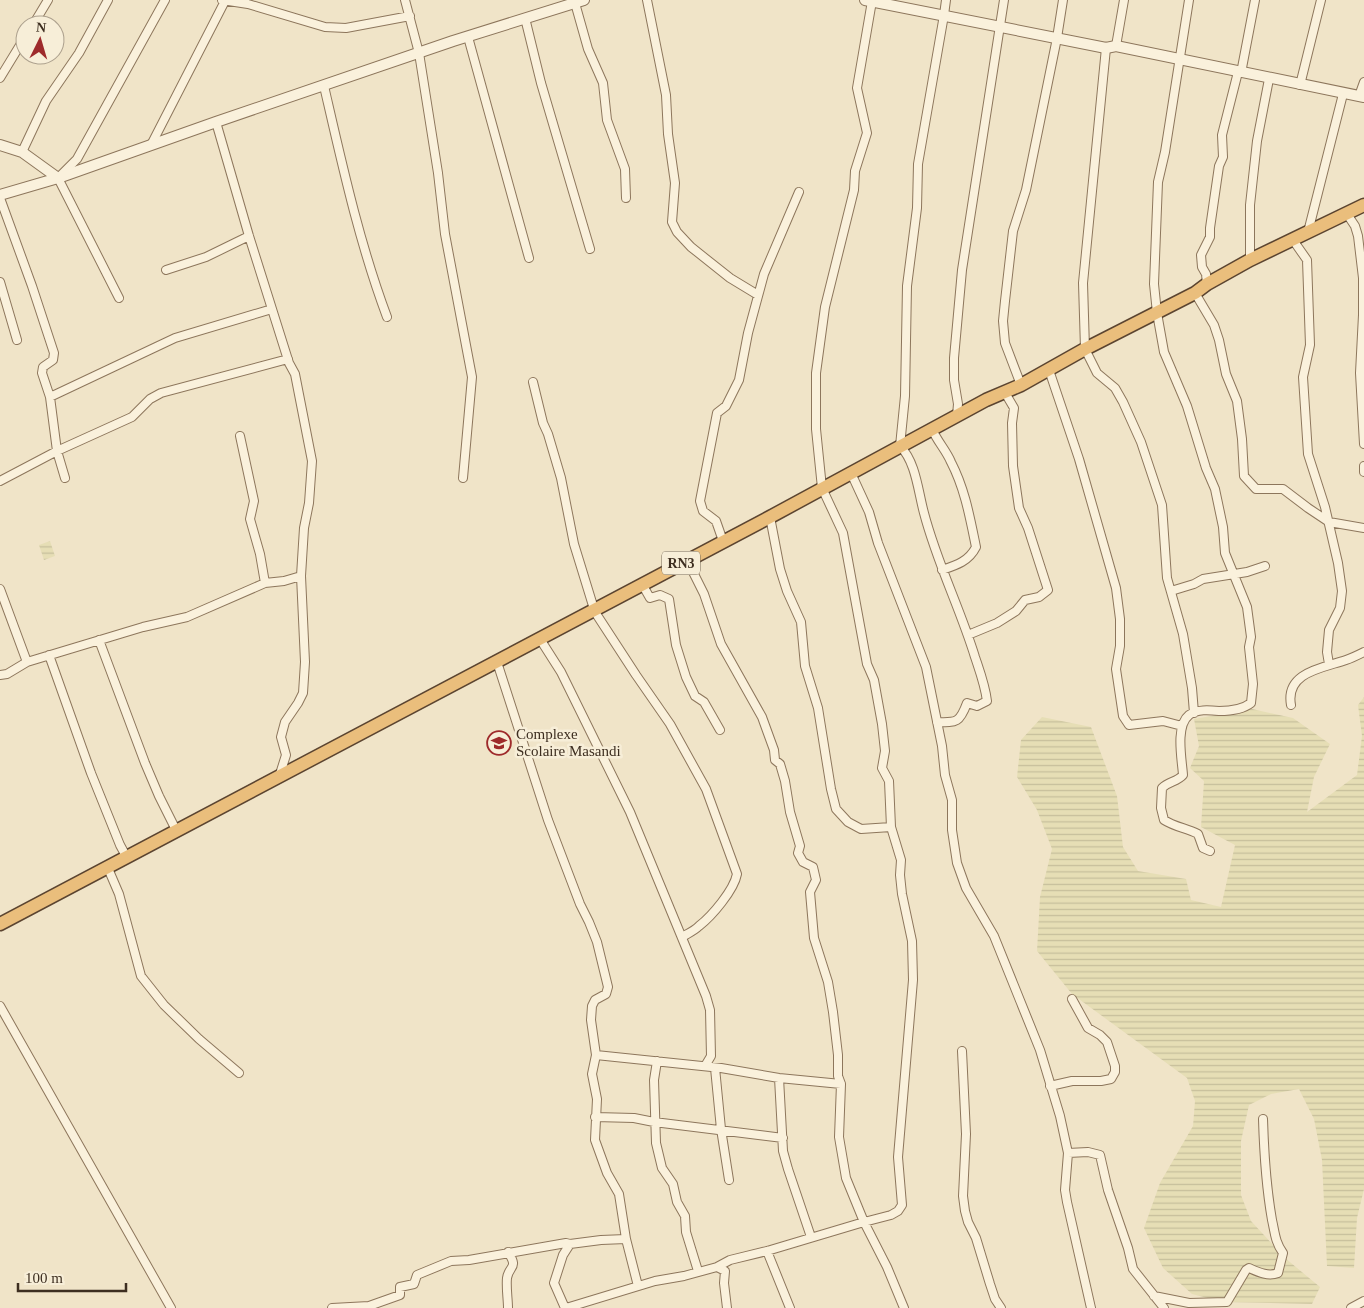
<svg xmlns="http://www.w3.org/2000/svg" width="1364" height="1308" viewBox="0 0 1364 1308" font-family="Georgia,serif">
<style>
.farmland{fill:url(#farmland-rules)}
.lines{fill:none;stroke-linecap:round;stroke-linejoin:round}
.minor-casing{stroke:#8d765c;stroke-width:10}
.tertiary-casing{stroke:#8d765c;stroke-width:12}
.trunk-casing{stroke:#5b4430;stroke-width:15}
.minor{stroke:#faf1dc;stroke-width:8}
.tertiary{stroke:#faf1dc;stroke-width:10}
.trunk{stroke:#eabe7c;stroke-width:12}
.labels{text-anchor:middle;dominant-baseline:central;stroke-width:5;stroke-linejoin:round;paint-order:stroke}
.shield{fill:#f7eed8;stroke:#756857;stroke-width:1}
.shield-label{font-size:14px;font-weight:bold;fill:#3d2e20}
.poi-label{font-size:15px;fill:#3d2e20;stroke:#f7eed8;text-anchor:start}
</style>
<defs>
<pattern id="farmland-rules" width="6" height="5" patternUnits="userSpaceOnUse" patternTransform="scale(1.25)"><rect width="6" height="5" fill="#e6deb5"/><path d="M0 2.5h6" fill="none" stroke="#c6bf9b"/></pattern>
</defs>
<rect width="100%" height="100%" fill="#f0e4c8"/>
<path class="farmland" d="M50,541L55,556L44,560L39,545Z
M1364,697V1189L1357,1218L1354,1268L1327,1266L1322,1160L1314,1119L1299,1089L1271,1094L1249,1105L1241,1141V1195L1251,1221L1285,1258L1320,1287L1312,1304L1223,1302L1192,1294L1163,1268L1144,1228L1160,1183L1193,1126L1195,1101L1187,1078L1072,994L1037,951L1040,897L1052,849L1037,810L1017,777L1021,740L1042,717L1091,727L1117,796L1123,847L1138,871L1186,879L1191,900L1221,907L1235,845L1201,827L1204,781L1190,768L1199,746L1194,719L1252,709L1293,718L1330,744L1314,777L1307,812L1357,775L1362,736L1358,705Z"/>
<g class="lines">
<g class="minor-casing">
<path id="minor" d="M222,0L248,4L325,27L346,28L410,16
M405,0L419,53L438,173L445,234L472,377L463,478
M647,0L666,95L668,134L675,183L672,222L677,232L691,247L730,278L758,295
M1189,0L1165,152L1158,182L1154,284L1157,313L1164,352L1187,406L1206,468L1215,489L1223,527L1225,553L1247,607L1251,637L1249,647L1253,684L1251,703C1242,710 1230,711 1219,711C1209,710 1197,709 1189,715C1175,726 1182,760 1183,775C1177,782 1169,781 1162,788L1161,808L1164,820C1175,827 1186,828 1198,834L1203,848L1210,851
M575,3L588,49L603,83L607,120L625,169L626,198
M525,18L541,83L590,249
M33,25L48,0
M468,37L529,258
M1116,46L1124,0
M1106,48L1083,283L1085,349L1097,373L1115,388L1123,402L1141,442L1162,505L1167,578L1183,634L1192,688L1194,713
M1241,73L1255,0
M0,78L25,37
M1300,85L1321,0
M324,86C342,164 359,242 387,317
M1359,96L1364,82
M216,122L249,236L289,363L295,374L312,461L309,503L304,528L301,576L305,662L303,693L298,703L285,722L281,737L286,755L280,774
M151,145L225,1
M22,152L46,101L79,53L108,0
M0,198L32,286L54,353L53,360L43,367L42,373L50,397L57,451L65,478
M1347,214L1355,226L1358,236L1363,278V315L1360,373L1364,444
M1308,232L1343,94
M1293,240L1307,260L1310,345L1303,377L1308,454L1325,507L1338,563L1342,591L1340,608L1329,630L1327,652L1329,664
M1250,260V205L1257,141L1269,79
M166,270L206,257L249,236
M0,282L17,340
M1207,284L1206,274L1202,267L1201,255L1210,237V228L1219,166L1223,157L1222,135L1238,72
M1195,293L1214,325L1219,340L1226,374L1237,401L1242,439L1244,476L1256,489H1283L1308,508L1329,522L1364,528
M119,298L58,178L77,159L165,0
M1049,370L1079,459L1116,588L1120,619V646L1116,669L1123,716L1129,725L1163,721L1182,726
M533,382L543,423L548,434L561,478L574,544L594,609
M1021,385L1005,343L1003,321L1005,301L1013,231L1026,190L1057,38L1063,0
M50,397L175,338L272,309
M957,415L958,404L954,380V358L962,270L1004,0
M932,429C937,441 946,450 951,462C965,489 970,518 976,547C969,561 957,565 942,570
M240,436L254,501L250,519L260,554L265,583
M1364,466V472
M851,473L869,512L878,543L926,667L942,746L945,775L952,800V830L957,863L966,888L994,936L1040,1050L1060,1116L1068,1153L1088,1152L1100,1155L1108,1190L1128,1248L1133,1269L1164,1308
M0,481L57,451L132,417L150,399L161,393L288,359
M770,517L780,569L787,591L801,622L805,666L818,708L831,789L836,809L848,822L861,829L891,827
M723,541L716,521L703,511L700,501L717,413L726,406L739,380L748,333L764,274L799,192
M693,557L692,570L704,594L721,644L762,717L774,750L775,760L780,764L785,781L790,812L800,846L798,853L803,862L813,867L816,880L810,892L814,938L828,982L833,1012L838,1055V1076L841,1084L839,1137L846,1178L864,1222L887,1267L904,1308
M642,584L650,598L660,595L669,599L676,645L686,677L695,696L704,702L720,730
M0,589L27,662
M1171,591L1194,584L1203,579L1247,572L1265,566
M593,609L636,675L670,724L706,789L737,874C734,890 712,916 699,926C694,931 687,934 682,937
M968,635L997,623L1016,611L1025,600L1039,597L1048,590L1028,528L1019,508L1013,466L1012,423L1014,408L1004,391
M540,639L561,672L630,812L706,996L710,1010L711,1056L705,1066
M99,640L145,763L159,796L176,830
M49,655L91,773L120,845L126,856
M497,662L548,820L580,904L589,922L597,942L608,987L606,994L595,1000L592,1006L591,1020L596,1055L592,1074L597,1099L595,1140L607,1173L619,1194L626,1239L638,1286
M0,675L7,674L27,662L143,627L187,617L265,583L284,581L301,576
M1291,705C1285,672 1323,668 1346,660C1352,658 1358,655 1364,652
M937,722C957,723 960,722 967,703L977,706L987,701C985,685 980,672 975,657C960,608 937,563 924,513C918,491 916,462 900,446L905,396L907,286L917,208L918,164L944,15L946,0
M107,866L119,894L141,976L164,1005L199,1039L239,1073
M0,1006L171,1308
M962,1051L966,1134L963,1196L965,1211L968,1222L976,1238L990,1284L995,1299L1001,1308
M596,1055L721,1068L779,1078L841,1084
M657,1061L654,1080L656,1143L662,1168L673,1184L677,1202L685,1216L686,1232L698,1271
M715,1068L721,1129L729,1180
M779,1078L783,1151L788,1169L811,1237
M1050,1086L1072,1081H1101L1111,1079L1115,1072V1066L1107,1042L1100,1035L1088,1028L1072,999
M595,1117L634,1118L654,1122L783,1138
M1068,1153L1065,1190L1067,1202L1091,1308
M767,1251L790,1308
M508,1252C519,1269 509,1265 507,1278C506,1288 508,1299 508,1308
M717,1267L730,1260L767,1251L864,1222L891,1215L898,1211L902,1205L898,1157L913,980L912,941L902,894L900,875L901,860L891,827L889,781L882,768L885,751L882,724L874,680L867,664L843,533L822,488L816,429V373L825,307L854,190L855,171L867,133L857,88L872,1
M1154,1296L1189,1303L1227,1302L1246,1270L1249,1268C1258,1272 1268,1277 1278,1273L1283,1253C1275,1242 1275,1233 1272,1220C1266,1186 1264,1153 1263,1119
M332,1308L369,1306L400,1295V1287L414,1284L417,1275L451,1261L469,1260L566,1243L570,1244L601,1240L626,1239
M565,1308L554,1283L563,1255L570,1244
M566,1308L655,1281L684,1276L717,1267L725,1271L724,1283L727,1308
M1351,1308L1364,1301"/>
</g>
<g class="tertiary-casing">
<path id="tertiary" d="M865,0L1106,48L1116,46L1364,97
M0,145L22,152L58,178
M0,195L58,178L216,122L453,41L584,0"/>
</g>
<g class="trunk-casing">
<path id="trunk" d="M0,924L770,517L986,400L1021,385L1085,349L1195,293L1207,284L1250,260L1364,205"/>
</g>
<use href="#minor" class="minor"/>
<use href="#tertiary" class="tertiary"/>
<use href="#trunk" class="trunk"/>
</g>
<defs>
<g id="school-ring" transform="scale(1.25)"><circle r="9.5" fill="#f7eed8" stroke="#9e2a2b" stroke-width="1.5"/><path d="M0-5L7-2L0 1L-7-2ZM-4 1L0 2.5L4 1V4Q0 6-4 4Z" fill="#9e2a2b"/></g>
</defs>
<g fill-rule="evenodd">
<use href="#school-ring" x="499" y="743"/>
</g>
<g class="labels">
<rect class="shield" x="662" y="551.5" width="38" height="23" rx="4"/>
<g class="shield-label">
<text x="681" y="563">RN3</text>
</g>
<g class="poi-label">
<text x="516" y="734">Complexe<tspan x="516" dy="17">Scolaire Masandi</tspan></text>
</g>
</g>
<g transform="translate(40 40) rotate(5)"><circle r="24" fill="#f7eed8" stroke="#ada18e"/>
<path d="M0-4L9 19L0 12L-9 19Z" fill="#9e2a2b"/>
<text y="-8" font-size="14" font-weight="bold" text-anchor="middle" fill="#3d2e20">N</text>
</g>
<path d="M18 1283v8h108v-8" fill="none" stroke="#3d2e20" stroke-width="2.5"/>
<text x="25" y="1283" font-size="15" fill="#3d2e20" stroke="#f7eed8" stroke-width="4" paint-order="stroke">100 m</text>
</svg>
